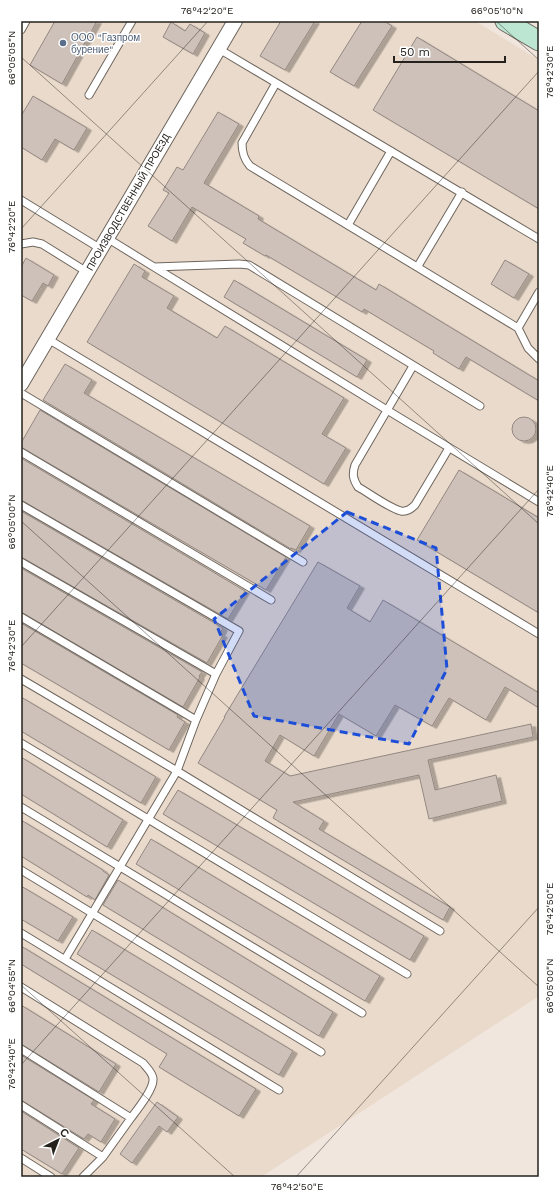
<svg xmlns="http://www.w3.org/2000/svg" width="560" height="1198" viewBox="0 0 560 1198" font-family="'Work Sans',sans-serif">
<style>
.built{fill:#eadacb}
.building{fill:#cdc1ba;stroke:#938881;filter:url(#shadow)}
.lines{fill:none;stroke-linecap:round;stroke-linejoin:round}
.service-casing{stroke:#6e665e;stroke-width:9}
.minor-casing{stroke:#6e665e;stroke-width:16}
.secondary-casing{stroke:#6e665e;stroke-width:21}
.service{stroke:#fff;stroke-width:7}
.minor{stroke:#fff;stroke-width:14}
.secondary{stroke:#bce6d2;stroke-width:19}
.marked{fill:#1d4ed8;fill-opacity:0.2;stroke:#1d4ed8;stroke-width:3;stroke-dasharray:8 5;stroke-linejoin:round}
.ticks{fill:none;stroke:#25221e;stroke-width:1;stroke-opacity:0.45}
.service-dot{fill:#5c6f8a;stroke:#fff;stroke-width:1.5}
.labels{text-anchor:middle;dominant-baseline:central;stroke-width:3;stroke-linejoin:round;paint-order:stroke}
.service-label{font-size:10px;fill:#4e5e75;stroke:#fff;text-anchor:start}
.street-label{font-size:10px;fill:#25221e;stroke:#fff}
.neatline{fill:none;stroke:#25221e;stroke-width:1.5}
.ticks-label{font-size:10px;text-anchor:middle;fill:#25221e}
</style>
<defs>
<filter id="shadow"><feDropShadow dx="4.5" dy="2.5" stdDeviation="0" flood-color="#0004"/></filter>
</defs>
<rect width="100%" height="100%" fill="#f0e6dd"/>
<path class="built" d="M21,21H475L539,60V996L261,1177H21Z"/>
<path class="building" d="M55,21H97L62,84L30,65Z
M281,21H315L285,70L260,56Z
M362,21H384L392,26L354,86L330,72Z
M171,22L185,31L190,24L205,33L193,54L163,37Z
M417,37L539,111V209L373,110Z
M33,96L87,128L74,150L55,139L42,160L21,147V116Z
M218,112L239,124L204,183L259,216L258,219L376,290L379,284L539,381V401L466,357L459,369L433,353L434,351L364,309L362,312L266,255L265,256L243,243L246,239L192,207L172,241L148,226L169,193L163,190L177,167L183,170Z
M26,258L54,275L48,286L43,283L32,301L21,295V267Z
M505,260L529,274L514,298L491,284Z
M134,264L145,271L142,277L174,296L167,308L217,338L225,326L344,398L322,434L346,448L324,484L87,342Z
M234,280L367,360L357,377L224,297Z
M65,364L92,380L84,393L310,526L296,550L291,548V549L43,400Z
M40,410L286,557L266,590L21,447V443Z
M512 429a12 12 0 1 1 24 0a12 12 0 1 1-24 0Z
M21,458L245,591L228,619L21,500Z
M459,470L539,518V613L417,540Z
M21,511L223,628L220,634L223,635L207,663L21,557Z
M318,562L360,586L347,608L370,622L383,600L539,693V708L505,687L486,720L449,698L432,726L395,705L376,736L339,714L314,756L280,735L265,761L290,776L531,724L533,737L428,760L435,790L496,775L502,801L429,819L419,775L293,802L324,821L319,829L450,907L443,920L273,818L277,810L198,763L225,717H224Z
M21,568L202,672L199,676L200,677L183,707L21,612Z
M21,623L178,715L177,717L185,722L169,750L21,663Z
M21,697L156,777L141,803L21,731Z
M21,757L123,820L107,847L21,794Z
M178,790L424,936L410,960L163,814Z
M21,820L103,870V871L109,875L95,900L88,895L87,897L21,856Z
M151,839L380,976L365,1001L136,864Z
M118,880L333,1012L319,1036L103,905Z
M21,886L73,917L58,941L21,919Z
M92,930L293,1051L279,1075L77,954Z
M21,946L256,1089L239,1116L159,1067L167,1054L21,964Z
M21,1005L116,1064L99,1092L21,1044Z
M21,1055L94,1100L91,1104L115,1119L101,1142L88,1134L84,1139L21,1100Z
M157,1102L178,1117L167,1132L159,1126L132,1163L120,1154Z
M21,1111L79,1148L62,1174L21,1149Z"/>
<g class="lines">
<g class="service-casing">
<path id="service" d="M21,30L26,21
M219,49L539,239
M276,83L242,143C242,153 244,159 250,166L518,328L539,292
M89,95L132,21
M21,200L101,249
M348,225L391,151
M107,238L154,267L239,264L249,265L480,406
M21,244L33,242L42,244L87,272
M418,266L462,192
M154,267L387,410L539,502
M518,328L528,348L539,359
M48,339L539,634
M413,366L355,465C352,474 353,479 358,487C369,493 389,508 401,511C406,512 411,509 415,505L449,448
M21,393L303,562
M21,452L271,600
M21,505L239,631L216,674L196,720L177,771L65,959
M21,562L216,674
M21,617L196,720
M21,679L177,771L440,931
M21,743L407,974
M21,807L362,1013
M21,870L321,1052
M21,933L279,1090
M21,987L143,1063C147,1068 153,1073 153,1079C154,1089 137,1110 131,1118
M21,1049L131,1118L103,1157L21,1105
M21,1158L51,1177
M83,1177L103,1157"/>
</g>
<g class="minor-casing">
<path id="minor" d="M21,384L235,21"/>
</g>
<g class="secondary-casing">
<path id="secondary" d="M505,21L539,41"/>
</g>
<use href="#service" class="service"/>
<use href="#minor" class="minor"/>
<use href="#secondary" class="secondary"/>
</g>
<path class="marked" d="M347,512L436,548L447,669L409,744L254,716L214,619Z"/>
<path class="ticks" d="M496,21L539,60M21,57L539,524M21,229L208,21M21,521L539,987M21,647L539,71M21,985L235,1177M21,1065L539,489M296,1177L539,907"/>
<circle class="service-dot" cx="63" cy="43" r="4"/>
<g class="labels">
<g class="service-label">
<text x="71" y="37">ООО "Газпром<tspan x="71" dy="12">бурение"</tspan></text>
</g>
<g class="street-label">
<text transform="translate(128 202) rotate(-60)">ПРОИЗВОДСТВЕННЫЙ ПРОЕЗД</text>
</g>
</g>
<rect width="560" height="1198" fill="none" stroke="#ffffff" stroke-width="44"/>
<g transform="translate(58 1140) rotate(42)" stroke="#ffffff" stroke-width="3" paint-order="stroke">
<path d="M0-3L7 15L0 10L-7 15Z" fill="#25221e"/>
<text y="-6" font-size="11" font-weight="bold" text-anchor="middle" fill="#25221e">С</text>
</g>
<path d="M394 56v6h111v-6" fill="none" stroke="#25221e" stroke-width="2"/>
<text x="400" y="56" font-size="12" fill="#25221e" stroke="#ffffff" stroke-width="3" paint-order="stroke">50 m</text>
<rect x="22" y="22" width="516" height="1154" class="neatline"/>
<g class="ticks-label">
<text x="207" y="14">76°42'20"E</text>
<text x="497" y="14">66°05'10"N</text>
<text transform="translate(11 58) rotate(-90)" y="4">66°05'05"N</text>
<text transform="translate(549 72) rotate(-90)" y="4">76°42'30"E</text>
<text transform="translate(11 227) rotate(-90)" y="4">76°42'20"E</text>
<text transform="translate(549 491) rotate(-90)" y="4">76°42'40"E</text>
<text transform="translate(11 522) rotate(-90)" y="4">66°05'00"N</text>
<text transform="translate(11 646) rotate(-90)" y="4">76°42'30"E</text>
<text transform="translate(549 909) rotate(-90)" y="4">76°42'50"E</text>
<text transform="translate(11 986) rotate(-90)" y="4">66°04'55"N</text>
<text transform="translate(549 986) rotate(-90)" y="4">66°05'00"N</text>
<text transform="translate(11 1064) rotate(-90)" y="4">76°42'40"E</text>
<text x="297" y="1190">76°42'50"E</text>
</g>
</svg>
